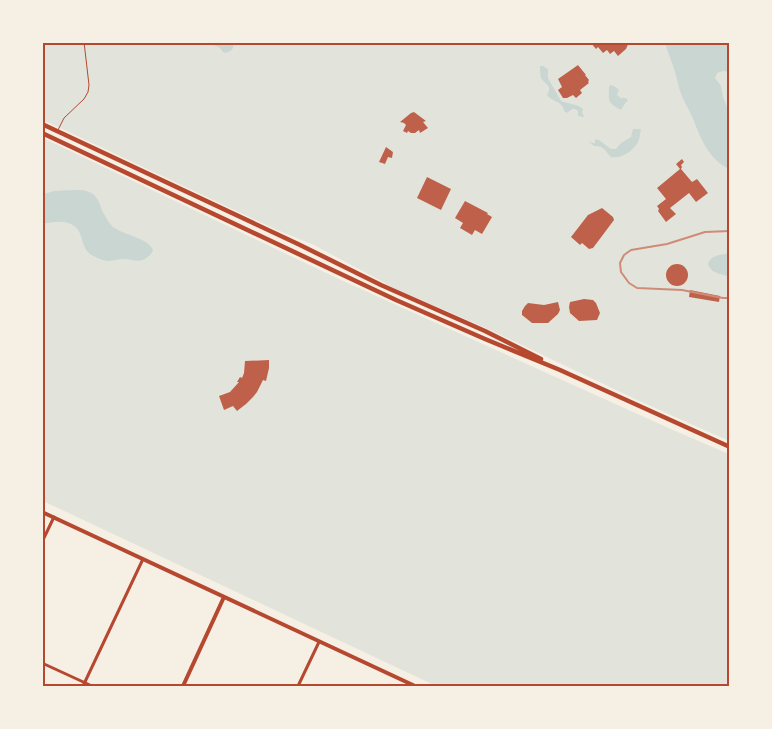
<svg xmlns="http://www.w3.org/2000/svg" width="772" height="729" viewBox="0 0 772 729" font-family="'Fira Sans',sans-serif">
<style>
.green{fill:#e2e4dc}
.water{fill:#c9d6d2}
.building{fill:#bf614a}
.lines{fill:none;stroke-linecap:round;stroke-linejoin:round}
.service{stroke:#b5482f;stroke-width:1}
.minor{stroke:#b5482f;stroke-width:3}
.tertiary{stroke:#b5482f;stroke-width:4}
.secondary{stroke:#b5482f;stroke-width:4.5}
.rail{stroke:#cf8b77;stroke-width:2}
.neatline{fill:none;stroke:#b5482f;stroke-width:2}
</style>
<rect width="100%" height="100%" fill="#f6efe4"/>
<path class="green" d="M42,43H729V441L637,400L486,328L396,289L314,245L277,230L43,120Z
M43,138L341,280L673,430L729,454V686H436L43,501Z"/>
<path class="water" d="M211,43V42L236,43L234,44L232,50L226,53L223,52L220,48L212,44Z
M665,43H729V72L723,71L717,73L715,78L721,86L723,97L729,112V169C708,159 700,137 692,116C688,108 683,100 680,91C678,85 677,78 675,72C672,62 668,53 665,43Z
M540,66H543L548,69V78L561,101C569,104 577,104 583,109L582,112L584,117L578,116V111C573,106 571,110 567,113L564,111C563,101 552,102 547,95C553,85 545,85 541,78C540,74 540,70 540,66Z
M611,85L614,86L619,90L617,95L621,98H626L628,101L626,102L621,110C606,102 609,100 609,86Z
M633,129H641C640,133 640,138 638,142C633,151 622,159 611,157C606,152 604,145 594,146L589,142L595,143V139L599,140L611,149H616L621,143L631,137Z
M54,191C62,191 79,189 86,191C99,194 99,205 104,214C106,218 110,224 113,227C125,236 147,237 153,250C152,254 147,258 143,260C136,262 130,259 123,259C118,259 113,261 108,261C103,261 95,257 90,254C80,246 84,232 73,225C64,220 52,222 43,224V193L44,194Z
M726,254H729V280L727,276C718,273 711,273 708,264C710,256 718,255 726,254Z"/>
<path class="building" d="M590,42H629L626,49L618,56L614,51L610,54L607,50L603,53L598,47L596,49Z
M578,65L586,75H585L589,80L588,82L589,83L580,90L582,93L576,98L573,95L567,98H563L558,90L562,87L558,79Z
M414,112L426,121L423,122L428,128L420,133L419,130L415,133H411L408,131L407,133L403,131L406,125L404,123L400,122L411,113Z
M386,147L393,152L392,158L388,157L385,164L379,162Z
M682,159L684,162L681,165L682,167L681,169L692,182L697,179L708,193L696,202L689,193L670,208L676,214L666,222L658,211L659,209L657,206L666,199L657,188L680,169L676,164Z
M427,177L451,189L441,210L417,198Z
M465,201L488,213L487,214L492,217L482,234L475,230L472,235L460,228L463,223L455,218Z
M602,208L613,217L614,220L593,248L589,249L582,243L580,245L571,237L588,215Z
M666 275a11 11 0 1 1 22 0a11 11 0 1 1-22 0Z
M690,290L720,296L719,302L689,297Z
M584,299L593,300L596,303L600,313L597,320L579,321L570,313L569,307L570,302Z
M558,302L560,310L558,314L548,323H532L522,315V311L525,306L528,303L544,305Z
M269,360V368L266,381L263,380L257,392L253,397L246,404L237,411L233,406L224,410L219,396L230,392L239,382H237L240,377L242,378L244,373L245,361Z"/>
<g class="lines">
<path class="service" d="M58,130L64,118L84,99L88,92L89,85L84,42"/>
<path class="minor" d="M42,542L54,517
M42,663L92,686
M83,686L143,559
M298,686L319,642"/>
<path class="tertiary" d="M42,512L415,686
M183,686L224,597"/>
<path class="secondary" d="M42,124L298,244L381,285L485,331L541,359
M42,133L396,300L485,339L560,370L730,447"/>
<path class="rail" d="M730,231L705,232L667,244L631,250L624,255L620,263L621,272L629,283L637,288L682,290L723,298H730"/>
</g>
<rect width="772" height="729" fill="none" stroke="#f6efe4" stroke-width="88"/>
<rect x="44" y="44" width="684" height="641" class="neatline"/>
</svg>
